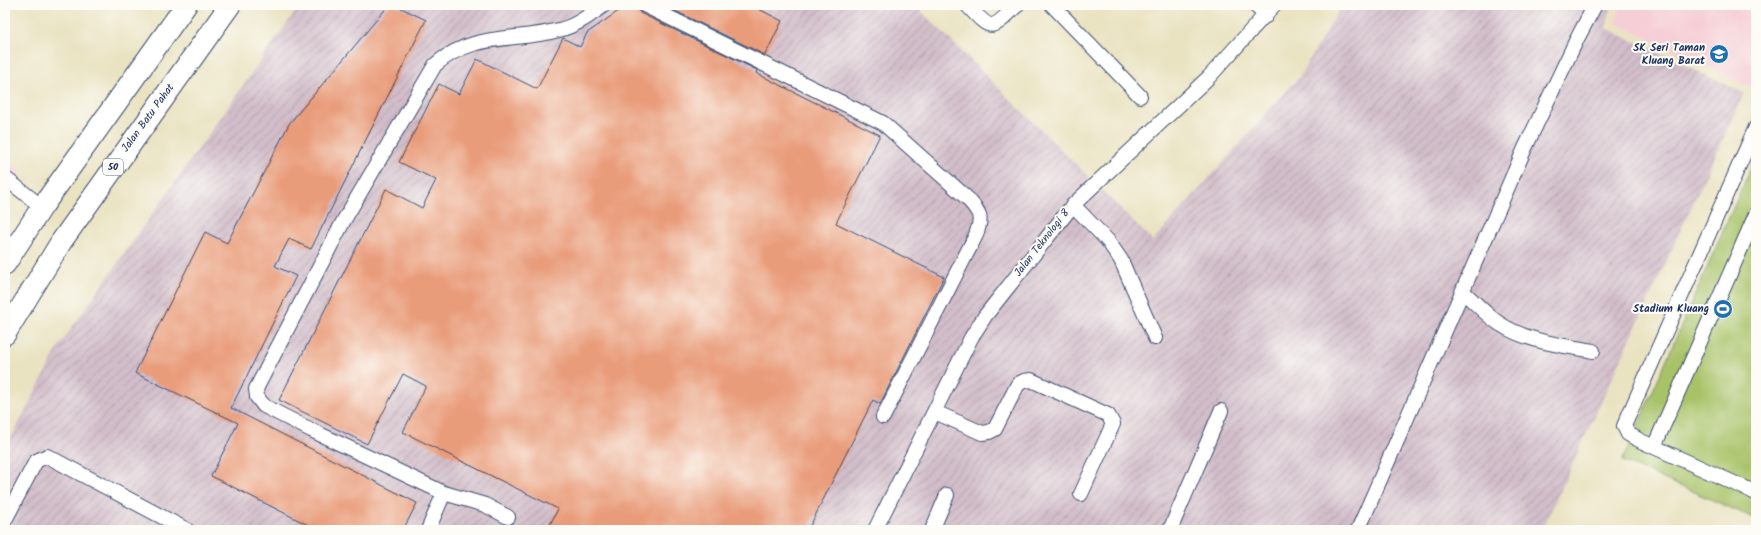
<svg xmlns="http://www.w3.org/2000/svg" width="1761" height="535" viewBox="0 0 1761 535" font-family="Kalam,sans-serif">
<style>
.built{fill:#f6cfd6}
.industrial{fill:url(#industrial-furrows)}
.green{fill:#a8c268;stroke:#627863}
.building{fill:#e99c7a}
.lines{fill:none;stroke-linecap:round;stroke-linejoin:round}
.minor-casing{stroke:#3a4a6d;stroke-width:16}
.highway-casing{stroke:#3a4a6d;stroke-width:23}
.minor{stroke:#fff;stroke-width:14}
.highway{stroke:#fff;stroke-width:21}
.labels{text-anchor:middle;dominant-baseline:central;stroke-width:4;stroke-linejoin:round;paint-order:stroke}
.shield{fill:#fdfcf7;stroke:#5f6c8c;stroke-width:1}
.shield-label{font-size:10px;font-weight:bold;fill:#1b2f5e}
.poi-label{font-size:11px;font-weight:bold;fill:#1b2f5e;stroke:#fdfcf7;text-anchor:end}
.street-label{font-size:11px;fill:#1b2f5e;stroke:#fdfcf7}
</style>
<defs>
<pattern id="industrial-furrows" width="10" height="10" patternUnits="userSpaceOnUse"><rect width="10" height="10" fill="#d1bdc9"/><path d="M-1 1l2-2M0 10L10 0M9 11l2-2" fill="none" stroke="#a99aa6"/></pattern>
</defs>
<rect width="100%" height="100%" fill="#fdfcf7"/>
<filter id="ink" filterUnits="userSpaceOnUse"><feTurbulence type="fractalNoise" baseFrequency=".025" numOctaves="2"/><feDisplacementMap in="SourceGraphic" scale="8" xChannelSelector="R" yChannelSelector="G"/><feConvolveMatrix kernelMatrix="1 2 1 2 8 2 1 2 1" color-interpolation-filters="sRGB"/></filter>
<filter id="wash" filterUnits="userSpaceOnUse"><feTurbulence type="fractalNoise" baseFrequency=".012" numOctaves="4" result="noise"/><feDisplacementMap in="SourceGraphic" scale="16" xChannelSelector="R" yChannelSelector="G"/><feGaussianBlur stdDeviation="0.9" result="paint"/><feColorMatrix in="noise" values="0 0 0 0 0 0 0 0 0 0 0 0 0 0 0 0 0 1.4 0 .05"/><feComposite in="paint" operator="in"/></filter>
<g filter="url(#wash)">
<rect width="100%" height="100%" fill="#eae3c2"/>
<path class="built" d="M1621,5H1756V85L1754,89L1615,23Z
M5,158L22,171L5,198Z"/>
<path class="industrial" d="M300,5H915L1153,241L1299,77L1342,5H1612L1606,28L1744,93L1542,530H808L865,416L764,366L623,8L587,33L580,47L563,39L537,89L477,59L459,94L439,84L399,162L436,181L422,208L386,189L280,400L367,444L403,374L426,386L403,432L558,509L547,530H5V450L59,346Z"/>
<path class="green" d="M1756,156V519L1622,461Z"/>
<g id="blocks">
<path class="building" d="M389,5H395L426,20L311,249L289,239L275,266L296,276L231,408L417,503L403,530H318L211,476L238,423L135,373L205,232L227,243L289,124Z
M627,5H636L640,13L757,70L756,73L880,135L836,223L944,277L880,404L873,400L808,530H547L558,509L403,432L426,386L403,374L367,444L279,400L386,189L422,208L436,180L399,162L439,84L459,94L477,59L537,89L563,38L580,47L587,33Z
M663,5H751L782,21L765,55Z"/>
</g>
</g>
<g filter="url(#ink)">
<use href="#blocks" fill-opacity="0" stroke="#3a4a6d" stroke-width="1"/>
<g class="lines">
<g class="minor-casing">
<path id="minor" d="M644,5L883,123L968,199C980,213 983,216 976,235L883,417
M967,5C992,32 991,31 1017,5
M1052,5L1140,96
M1255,5L1266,16
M1756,127L1624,426L1628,434L1641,441L1756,493
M5,178L42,207
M1073,205L1108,241L1121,260L1155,338
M1463,292C1475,302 1486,315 1500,324C1528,342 1561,345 1593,351
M935,412L982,433L989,432L995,429L1018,384L1024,381L1031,380L1108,415L1113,424L1081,494
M1654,447L1756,214
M444,493L485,505L508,517
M5,520L36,461L47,456L187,530
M428,530L444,493L311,430L264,406L257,397L256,389L344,220L435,65C472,32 514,42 559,30C576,26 590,15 604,5
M875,530L971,338L985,316L1073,205L1209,77L1274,5
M932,530L947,495
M1170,530L1221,411
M1358,530L1525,148L1577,39L1595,5"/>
</g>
<g class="highway-casing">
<path id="highway" d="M5,264L42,207L186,5
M5,334L61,242L230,5"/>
</g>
<use href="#minor" class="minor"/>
<use href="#highway" class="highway"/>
</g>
</g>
<defs>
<g id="school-disc" transform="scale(1)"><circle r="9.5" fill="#1f6fb2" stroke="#fdfcf7"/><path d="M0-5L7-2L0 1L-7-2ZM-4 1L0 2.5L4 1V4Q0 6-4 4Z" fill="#fff"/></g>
<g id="stadium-disc" transform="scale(1)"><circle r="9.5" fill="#1f6fb2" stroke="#fdfcf7"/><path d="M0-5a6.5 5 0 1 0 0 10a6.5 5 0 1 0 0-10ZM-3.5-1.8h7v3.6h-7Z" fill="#fff"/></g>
</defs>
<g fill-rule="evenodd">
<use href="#school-disc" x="1719" y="54"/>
<use href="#stadium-disc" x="1723" y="309"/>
</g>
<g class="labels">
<rect class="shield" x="103" y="159" width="20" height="16" rx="3"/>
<g class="shield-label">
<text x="113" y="167">50</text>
</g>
<g class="poi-label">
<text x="1705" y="48">SK Seri Taman<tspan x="1705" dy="13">Kluang Barat</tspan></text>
<text x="1709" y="309">Stadium Kluang</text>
</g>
<g class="street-label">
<text transform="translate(148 118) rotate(-54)">Jalan Batu Pahat</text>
<text transform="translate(1042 243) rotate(-52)">Jalan Teknologi 8</text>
</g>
</g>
<rect width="1761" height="535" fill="none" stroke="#fdfcf7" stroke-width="20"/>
</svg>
